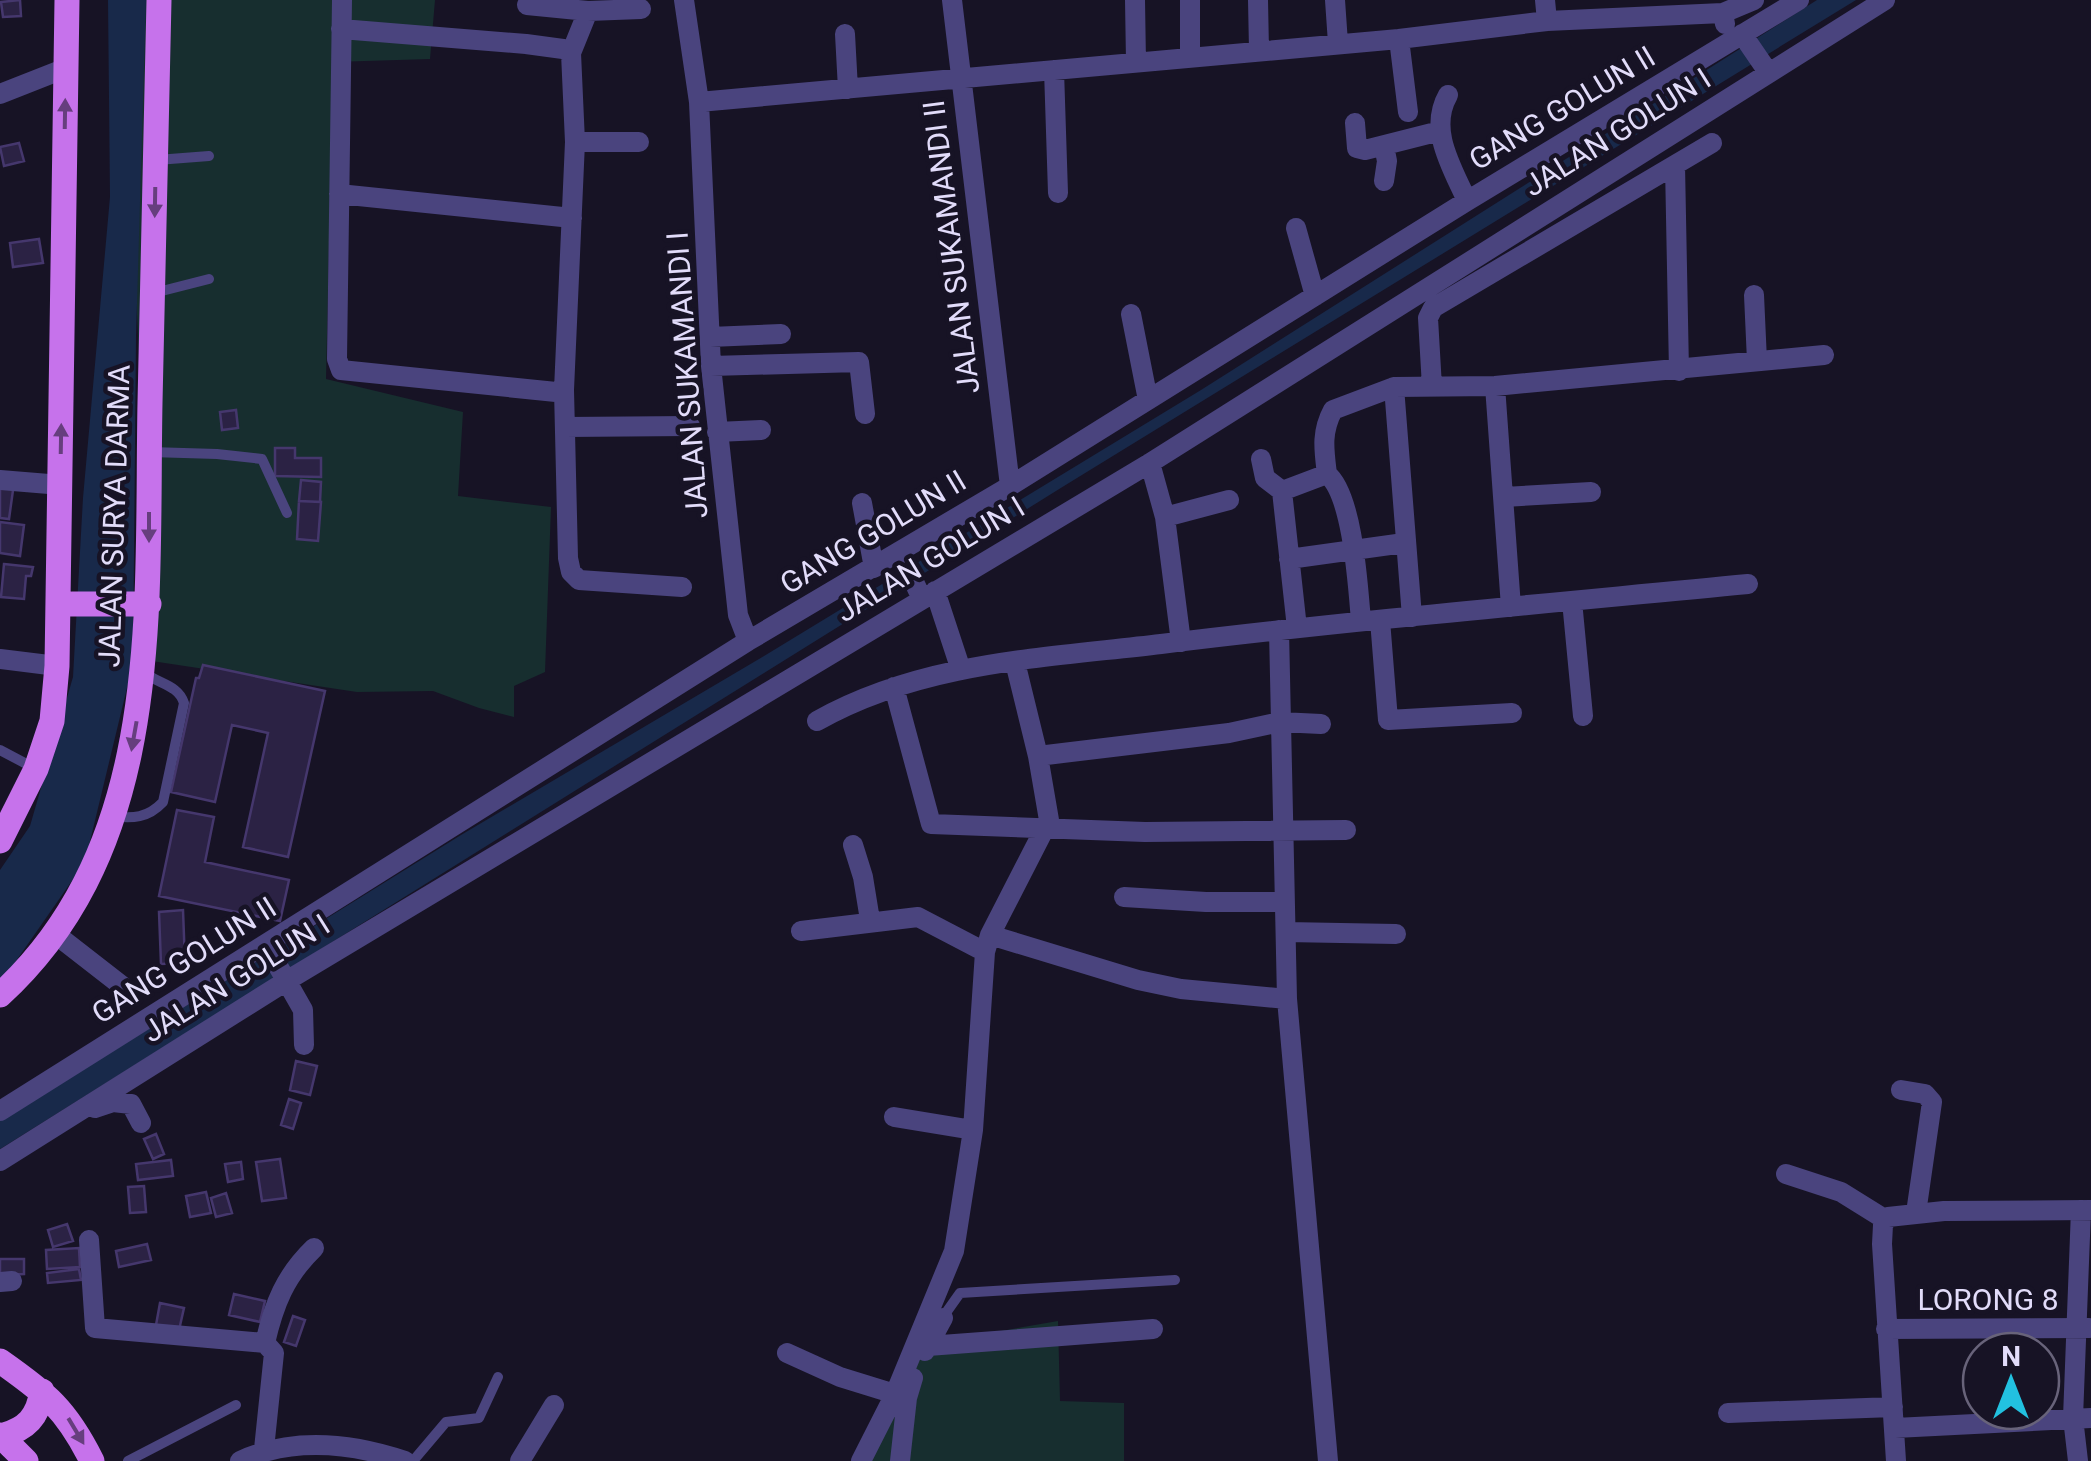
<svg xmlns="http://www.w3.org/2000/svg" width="2091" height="1461" viewBox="0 0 2091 1461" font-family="Roboto,sans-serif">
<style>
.green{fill:#172e2f}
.water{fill:#18294a}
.building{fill:#2b2244;stroke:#45376d;stroke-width:2.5}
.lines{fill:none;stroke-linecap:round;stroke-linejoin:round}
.service{stroke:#4a447e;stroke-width:10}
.minor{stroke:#4a447e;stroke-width:20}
.primary{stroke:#c672eb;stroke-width:25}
.oneway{fill:#663e7e}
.labels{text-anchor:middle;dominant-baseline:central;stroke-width:9;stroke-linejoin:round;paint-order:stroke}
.street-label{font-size:30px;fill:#e2dcfa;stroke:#171325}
</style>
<rect width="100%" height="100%" fill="#171325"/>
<path class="green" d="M145,0H435L430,59L333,62L326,379L463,412L458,496L551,507L545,672L514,686V717L479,708L433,691L357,692L145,660L144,452L136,295Z
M1058,1321L1060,1401L1124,1403V1461H861L915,1346Z"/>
<path class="water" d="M108,0H146L136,337L133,663L85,862L0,984V870L30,826L73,677L83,498L110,197Z
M1817,0H1856L1064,486L0,1149V1121L461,835L759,659L1201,390Z"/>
<path class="building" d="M20,0L21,16L3,17L1,2Z
M19,143L24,161L4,166L0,147Z
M39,239L43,263L13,267L10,243Z
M236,410L238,428L222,430L220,412Z
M275,448H295V458H321V477L275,476Z
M301,480L321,482L320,502L299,501Z
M0,481L14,483L9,519L0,518Z
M299,501L321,502L318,541L297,539Z
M0,522L24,525L20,556L0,553Z
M4,564L33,567L31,576H26L24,599L1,597Z
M203,665L325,691L288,857L243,847L268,733L232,725L215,802L171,792L196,678H199Z
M177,810L214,817L205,862L289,880L280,921L159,896Z
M183,910L185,963L161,964L159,912Z
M296,1061L317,1066L310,1095L290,1090Z
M289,1099L301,1103L293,1129L281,1125Z
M156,1134L164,1154L153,1159L144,1139Z
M280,1159L286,1198L262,1201L256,1162Z
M171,1160L173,1176L138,1180L136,1164Z
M241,1162L243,1179L228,1182L225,1164Z
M144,1186L146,1212L130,1213L128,1187Z
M206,1192L211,1213L190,1217L186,1196Z
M226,1193L232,1213L216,1217L211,1198Z
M67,1224L73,1241L53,1247L48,1230Z
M147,1244L151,1260L119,1267L116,1251Z
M79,1248L80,1267L47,1269L46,1250Z
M0,1259H24V1274L0,1275Z
M79,1269L81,1280L48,1283L47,1273Z
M234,1294L265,1301L260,1322L229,1315Z
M160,1303L184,1308L179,1330L156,1325Z
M293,1316L305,1320L296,1346L284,1342Z"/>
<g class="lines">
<path class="service" d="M157,160L209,156
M154,293L209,279
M150,452L217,454L262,459L287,513
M0,750L34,768
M111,816C133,819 148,818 163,802L184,703C178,684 157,684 144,672
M943,1317L960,1293L1175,1280
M128,1461L236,1405
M413,1461L446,1422L479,1418L498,1377"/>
<path class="minor" d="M342,0L337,359L341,370L556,392L564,390
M684,0L699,102L711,366L738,615L748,641
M952,0L1010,486
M1135,0L1136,62
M1190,0V57
M1258,0L1259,50
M1335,0L1338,43
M1545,0L1547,21
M527,5L588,11L641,9
M588,11L571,53L575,142L564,390L568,558L571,572L579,580L682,587
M1725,24L1723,13L1754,0
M341,29L526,44L563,49L571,53
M845,34L848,89
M1742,34L1768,72
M1399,39L1408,112
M1054,70L1058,193
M0,94L66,68
M1448,95C1428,130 1452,167 1467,201
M699,102L1399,39L1547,21L1723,13
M1355,123L1357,148L1365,150L1440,131
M575,142H639
M1384,146L1387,161L1384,181
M1675,165L1679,371
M339,194L572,218
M1296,228L1315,296
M1754,295L1757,361
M1131,314L1148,400
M710,337L781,334
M711,366L859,362L865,414
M1495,386L1511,607
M1394,387L1412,617
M1432,387L1428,318L1433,308L1712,143
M565,427L690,426
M717,432L761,430
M1261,459L1265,478L1282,491
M1150,463L1165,517L1181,642
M0,480L61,485
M1504,497L1591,492
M862,503L874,568
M1165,517L1229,500
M900,552L922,599
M1289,559L1404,543
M935,591L961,670
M1572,601L1583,716
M1380,620L1388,720L1512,713
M1361,621C1358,587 1353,495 1327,474C1324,450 1321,432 1333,410L1394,387L1495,386L1824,355
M1297,628L1282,491L1327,474
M1279,630L1287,999L1328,1461
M0,659L57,666
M894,687L931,824L1145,832L1346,830
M817,721C921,662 1044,658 1161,644C1356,620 1552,603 1748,584
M1038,756L1229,733L1280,722L1321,724
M853,845L863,877L870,920
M1124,897L1206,902H1285
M801,931L918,917L985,952
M1286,932L1396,934
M54,933L126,989
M990,935L1138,980L1181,989L1287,999
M266,945L303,1010L304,1045
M1901,1090L1925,1094L1932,1102L1916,1213
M95,1108L113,1102L131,1104L141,1123
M0,1111L748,641L1010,486L1467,201L1799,0
M894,1117L973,1130
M0,1161L288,980L1150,463L1885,0
M1786,1174L1841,1192L1886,1220
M89,1240L95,1328L265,1343
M0,1282L12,1281
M1886,1329L2089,1328
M265,1343C274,1304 285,1276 314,1248
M928,1346L1153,1329
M925,1351L943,1318
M787,1353L840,1377L895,1394
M1728,1413L1893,1407
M1895,1428L2091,1418
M264,1449L274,1353L265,1343
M240,1461C292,1437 351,1443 405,1461
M520,1461L554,1405
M861,1461L895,1394L954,1251L973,1130L985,952L990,935L1049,820L1038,756L1015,662
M900,1461L907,1398L913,1378
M1896,1461L1882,1244L1883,1225L1888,1217L1944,1211L2091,1210
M2078,1461L2073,1418L2081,1210"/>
<path class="primary" d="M72,604H149
M0,841L36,769L52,721L57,666L67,0
M0,995C166,843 146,607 150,403C153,268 156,134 159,0
M0,1361C47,1394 66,1409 92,1461
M0,1435L26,1461
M1,1436C27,1429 38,1417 42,1391"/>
</g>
<defs><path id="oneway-solid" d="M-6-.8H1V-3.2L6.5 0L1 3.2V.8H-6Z" transform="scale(2.5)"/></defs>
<g class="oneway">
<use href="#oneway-solid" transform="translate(65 114) rotate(-89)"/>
<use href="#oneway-solid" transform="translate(155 202) rotate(91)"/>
<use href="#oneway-solid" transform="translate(61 439) rotate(-89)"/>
<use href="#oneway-solid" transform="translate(149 527) rotate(90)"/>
<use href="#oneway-solid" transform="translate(134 736) rotate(100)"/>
<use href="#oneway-solid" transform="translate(76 1431) rotate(59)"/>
</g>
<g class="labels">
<g class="street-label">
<text transform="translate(1562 108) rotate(-31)">GANG GOLUN II</text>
<text transform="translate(1617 132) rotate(-32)">JALAN GOLUN I</text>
<text transform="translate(951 247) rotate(-97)">JALAN SUKAMANDI II</text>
<text transform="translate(687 375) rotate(-94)">JALAN SUKAMANDI I</text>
<text transform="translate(114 516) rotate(-88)">JALAN SURYA DARMA</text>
<text transform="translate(873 532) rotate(-31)">GANG GOLUN II</text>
<text transform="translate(930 559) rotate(-31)">JALAN GOLUN I</text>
<text transform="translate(184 960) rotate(-32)">GANG GOLUN II</text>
<text transform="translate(236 978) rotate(-32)">JALAN GOLUN I</text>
<text x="1988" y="1299">LORONG 8</text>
</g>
</g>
<g transform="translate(2011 1381)"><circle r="48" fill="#171325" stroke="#68637a" stroke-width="2.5"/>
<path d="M0-8L18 38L0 25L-18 38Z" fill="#22c1e0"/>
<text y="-15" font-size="28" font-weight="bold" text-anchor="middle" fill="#e2dcfa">N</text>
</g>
</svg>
